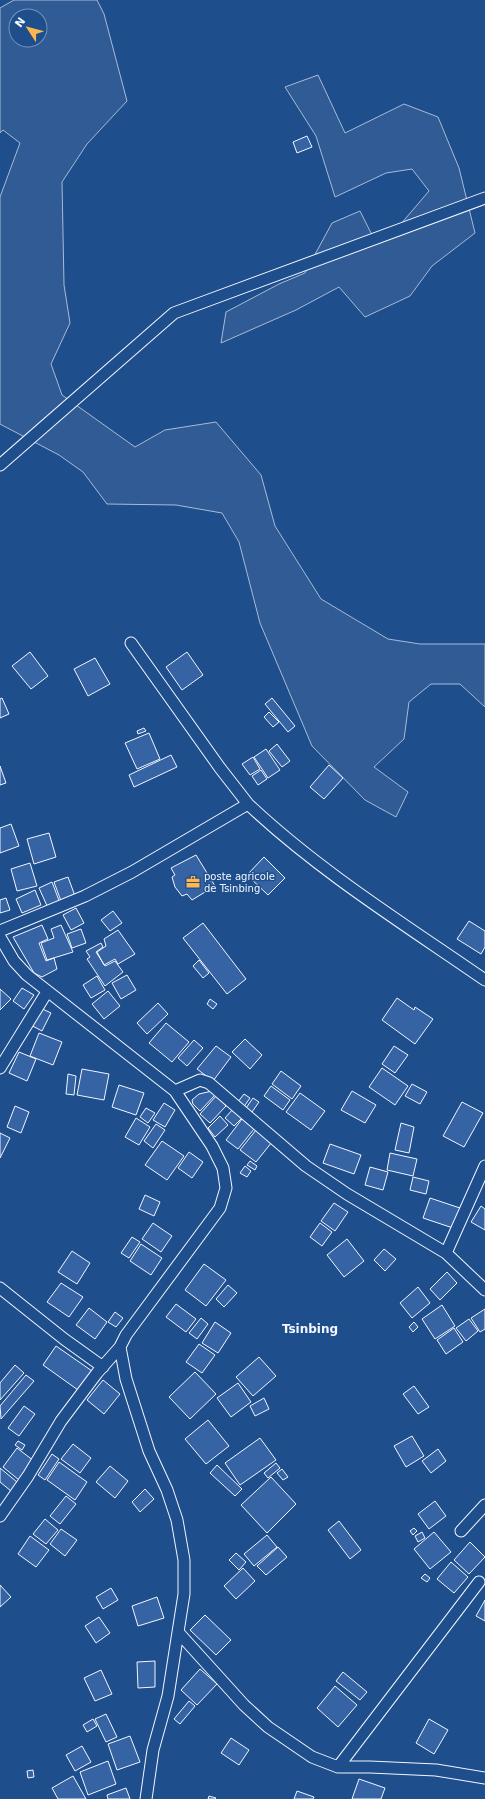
<svg xmlns="http://www.w3.org/2000/svg" width="485" height="1799" viewBox="0 0 485 1799" font-family="'DejaVu Sans',sans-serif">
<style>
.built{fill:#305b95;stroke:#a8bbd7;fill-rule:evenodd}
.building{fill:#3563a3;stroke:#f2f6ff}
.lines{fill:none;stroke-linecap:round;stroke-linejoin:round}
.minor-casing{stroke:#f2f6ff;stroke-width:13}
.minor{stroke:#1f4e8c;stroke-width:11}
.labels{text-anchor:middle;dominant-baseline:central;stroke-width:3;stroke-linejoin:round;paint-order:stroke}
.poi-label{font-size:10px;fill:#f2f6ff;stroke:#1f4e8c;text-anchor:start}
.quarter-label{font-size:12px;font-weight:bold;fill:#f2f6ff;stroke:#1f4e8c}
</style>
<rect width="100%" height="100%" fill="#1f4e8c"/>
<path class="built" d="M14,0H97L104,14L127,101L87,144L62,182L64,285L70,323L51,364L62,395L135,447L165,430L216,422L261,475L275,526L321,599L388,639L420,644H485V707L460,684H431L409,702L404,739L374,767L408,792L396,817L365,800L312,746L260,623L239,542L222,513L176,505L107,504L83,472L59,455L0,424V197L20,143L3,130L0,133V8ZM16,16H40V40H16Z
M318,75L345,133L404,104L438,117L459,168L475,233L432,266L410,296L365,317L339,287L296,310L221,343L226,312L279,284L305,273L332,223L360,211L373,237L394,232L429,191L412,169L386,173L335,197L316,136L285,87Z"/>
<path class="building" d="M307,136L312,147L297,153L293,142Z
M30,652L48,676L31,689L12,666Z
M187,652L203,675L182,690L166,667Z
M95,658L110,684L88,696L74,669Z
M2,698L9,714L0,718V699Z
M272,698L295,726L288,732L265,704Z
M269,712L279,722L273,727L264,717Z
M144,728L146,731L138,734L137,731Z
M149,733L160,759L137,769L125,743Z
M277,744L290,761L282,767L269,751Z
M266,749L280,770L268,778L254,757Z
M171,755L177,767L134,787L129,775Z
M253,757L260,769L250,775L242,764Z
M329,765L343,778L324,799L310,787Z
M0,766L6,783L0,785Z
M261,770L267,779L258,785L252,776Z
M11,824L19,846L0,853V828Z
M49,833L56,857L34,864L27,839Z
M196,855L215,886L192,900L187,894L182,896L175,887L172,877L175,875L171,868Z
M264,857L285,878L268,895L247,875Z
M30,863L37,886L17,891L11,869Z
M68,877L75,896L61,901L54,882Z
M52,882L60,903L48,908L39,888Z
M35,890L41,905L22,913L16,899Z
M6,898L10,910L0,913V900Z
M76,908L84,923L71,930L63,915Z
M113,911L122,923L110,931L101,920Z
M469,921L485,931V947L481,954L457,939Z
M203,923L246,979L227,994L183,938Z
M42,925L48,939L39,943L46,961L54,958L57,969L42,977L34,973L13,937Z
M61,925L73,952L47,960L41,943L54,938L51,929Z
M81,929L86,943L72,948L67,934Z
M118,930L135,954L118,964L115,959L104,965L97,952L106,946L104,939Z
M101,943L103,947L96,952L105,966L115,961L123,972L105,986L87,959L90,957L86,951Z
M199,960L209,973L203,978L193,966Z
M127,975L136,990L121,999L112,983Z
M97,976L105,990L91,998L83,985Z
M22,988L34,995L24,1009L13,1001Z
M0,989L11,999L0,1010Z
M108,991L120,1006L104,1019L92,1004Z
M397,998L414,1010L415,1007L433,1019L415,1044L382,1020Z
M210,999L217,1004L213,1009L207,1004Z
M158,1003L168,1014L147,1034L137,1023Z
M36,1006L51,1013L42,1031L27,1023Z
M166,1023L189,1042L172,1062L149,1043Z
M39,1033L62,1042L53,1065L30,1056Z
M245,1039L262,1055L250,1069L232,1052Z
M194,1040L203,1048L187,1066L178,1058Z
M216,1046L231,1057L213,1081L197,1069Z
M394,1046L408,1055L395,1073L382,1064Z
M19,1052L36,1059L27,1081L9,1073Z
M382,1068L408,1086L395,1105L369,1087Z
M82,1069L109,1074L104,1100L77,1095Z
M281,1071L301,1086L292,1099L272,1084Z
M68,1074L76,1076L74,1095L66,1094Z
M412,1084L427,1092L420,1104L405,1096Z
M119,1085L144,1093L136,1115L112,1107Z
M271,1086L290,1100L283,1110L264,1096Z
M212,1091L215,1095L200,1111L193,1104L192,1100L199,1094Z
M352,1091L376,1105L365,1123L341,1110Z
M300,1093L325,1111L311,1130L286,1112Z
M244,1094L250,1098L243,1108L237,1103Z
M216,1096L226,1106L210,1123L200,1114Z
M253,1098L259,1102L252,1112L246,1108Z
M462,1102L483,1113L464,1147L443,1136Z
M164,1103L175,1110L165,1127L153,1120Z
M15,1106L29,1112L21,1133L7,1127Z
M146,1108L155,1113L148,1123L140,1117Z
M233,1109L242,1118L234,1126L225,1118Z
M220,1116L228,1125L215,1137L208,1128Z
M136,1118L150,1127L139,1145L125,1137Z
M242,1119L254,1129L238,1149L226,1140Z
M401,1123L414,1127L409,1153L395,1150Z
M156,1124L165,1130L153,1148L144,1141Z
M256,1130L272,1142L256,1162L240,1150Z
M0,1133L10,1138L0,1158Z
M162,1141L184,1156L167,1180L145,1165Z
M330,1144L361,1155L354,1174L323,1163Z
M189,1152L203,1162L192,1178L178,1168Z
M390,1153L417,1159L413,1176L387,1170Z
M250,1161L257,1166L255,1170L247,1165Z
M245,1166L251,1171L247,1177L240,1173Z
M370,1167L388,1172L383,1190L365,1185Z
M413,1177L429,1181L426,1194L410,1190Z
M145,1195L160,1202L154,1216L139,1209Z
M430,1198L460,1208L453,1228L423,1218Z
M334,1203L348,1212L335,1231L321,1221Z
M481,1206L485,1209V1230L471,1222Z
M153,1223L172,1236L161,1252L142,1239Z
M320,1223L332,1232L322,1246L310,1237Z
M132,1237L140,1242L129,1258L121,1253Z
M347,1239L364,1261L344,1277L327,1255Z
M141,1244L162,1258L151,1275L130,1261Z
M384,1249L396,1259L385,1271L374,1260Z
M72,1251L90,1263L77,1284L58,1272Z
M204,1264L226,1280L206,1306L185,1290Z
M447,1272L457,1283L440,1300L430,1289Z
M61,1283L83,1297L69,1317L47,1302Z
M228,1285L237,1293L224,1307L216,1299Z
M418,1287L430,1303L412,1318L400,1303Z
M176,1304L196,1319L186,1332L166,1317Z
M442,1305L455,1326L435,1339L422,1319Z
M89,1308L107,1322L95,1339L76,1325Z
M485,1309V1329L480,1332L471,1318Z
M115,1312L123,1318L116,1327L108,1322Z
M201,1318L208,1324L197,1339L189,1333Z
M469,1319L478,1331L466,1341L456,1328Z
M215,1322L231,1333L218,1353L202,1343Z
M414,1322L418,1327L413,1332L409,1327Z
M454,1328L463,1342L446,1354L437,1340Z
M199,1344L215,1355L202,1373L186,1362Z
M56,1346L92,1371L78,1390L43,1365Z
M259,1357L276,1376L253,1396L236,1377Z
M15,1365L24,1373L0,1400V1383Z
M195,1372L216,1394L190,1419L169,1397Z
M26,1375L34,1381L1,1419L0,1406Z
M103,1380L120,1394L104,1414L87,1400Z
M238,1383L251,1402L231,1417L217,1398Z
M414,1386L429,1407L418,1414L403,1394Z
M264,1398L269,1409L255,1416L250,1406Z
M24,1406L35,1414L19,1436L8,1428Z
M208,1420L229,1446L206,1464L185,1439Z
M412,1436L424,1456L406,1467L394,1446Z
M260,1438L276,1460L240,1485L225,1463Z
M18,1441L25,1445L22,1450L15,1445Z
M73,1444L91,1458L80,1473L61,1459Z
M17,1448L34,1461L19,1480L3,1467Z
M438,1449L446,1461L431,1473L422,1461Z
M52,1454L59,1459L45,1480L38,1475Z
M59,1462L87,1482L75,1500L47,1480Z
M276,1463L280,1468L268,1478L264,1473Z
M217,1465L242,1489L235,1496L210,1473Z
M110,1466L128,1481L115,1498L96,1482Z
M0,1468L17,1482L11,1491L0,1482Z
M282,1469L288,1477L283,1480L277,1473Z
M271,1477L296,1504L267,1533L241,1505Z
M145,1489L154,1499L140,1512L132,1502Z
M66,1496L76,1504L60,1524L50,1516Z
M435,1501L446,1516L429,1529L418,1514Z
M45,1519L58,1530L46,1544L33,1534Z
M339,1521L361,1550L350,1559L328,1530Z
M414,1528L417,1531L413,1535L410,1531Z
M61,1529L77,1540L65,1556L50,1544Z
M422,1532L425,1538L418,1542L415,1536Z
M434,1532L451,1552L430,1569L414,1549Z
M267,1535L277,1547L254,1566L244,1554Z
M30,1536L49,1550L36,1567L18,1554Z
M470,1542L485,1557L469,1574L454,1560Z
M278,1547L287,1557L266,1575L257,1566Z
M236,1553L246,1562L239,1570L229,1560Z
M451,1562L468,1577L454,1593L437,1579Z
M243,1568L255,1581L236,1599L224,1586Z
M425,1574L430,1578L427,1582L421,1578Z
M0,1585L11,1597L0,1607Z
M111,1588L118,1600L103,1609L96,1597Z
M157,1597L164,1618L138,1626L132,1606Z
M485,1600V1621L476,1616Z
M205,1615L231,1640L216,1655L190,1630Z
M99,1617L110,1633L96,1643L85,1626Z
M155,1661V1687L138,1688L137,1662Z
M200,1669L217,1684L197,1705L181,1690Z
M101,1670L112,1694L95,1701L84,1678Z
M343,1672L367,1692L360,1700L336,1681Z
M335,1686L357,1705L338,1727L317,1708Z
M189,1701L195,1706L180,1724L174,1719Z
M106,1714L117,1737L106,1742L95,1719Z
M93,1719L97,1726L87,1732L83,1725Z
M429,1719L448,1730L434,1754L416,1743Z
M130,1736L140,1762L117,1770L108,1744Z
M231,1738L249,1750L239,1765L221,1753Z
M82,1746L91,1762L75,1771L66,1755Z
M108,1761L116,1784L88,1795L80,1772Z
M33,1770L34,1777L28,1778L27,1771Z
M73,1776L86,1799H58L52,1788Z
M359,1779L385,1788L381,1799H352Z
M126,1788L130,1799H108L107,1795Z
M297,1791L314,1797L313,1799H294Z
M209,1796L216,1798L215,1799H208Z"/>
<g class="lines">
<g class="minor-casing">
<path id="minor" d="M0,465L174,313L485,198
M248,804C319,871 404,924 485,980
M0,931L85,896L132,872L248,804L220,768L131,643
M0,937L14,961L27,975L175,1091L212,1146L223,1168L226,1188L220,1208L126,1335L120,1347L126,1379L149,1451L167,1490L177,1520L184,1560V1594L178,1632L168,1696L153,1750L146,1799
M0,1068L47,992
M175,1091L200,1080L209,1083L306,1166L347,1194L446,1253L485,1290
M446,1253L485,1166
M0,1288L64,1339L103,1367
M0,1516L28,1476L61,1421L97,1373L120,1347
M461,1531L485,1505
M178,1632L244,1705L268,1727L312,1757L338,1767H370L436,1770L485,1778
M338,1767L479,1582"/>
</g>
<use href="#minor" class="minor"/>
</g>
<defs>
<g id="office-bare" transform="scale(1.08)"><path d="M-6-3h4V-5.5h4V-3h4V5H-6ZM-1-4.5V-3h2v-1.5ZM-6 0V1H6V0Z" fill="#ffb74d" stroke="#1f4e8c" stroke-width="2.5" paint-order="stroke"/></g>
</defs>
<g fill-rule="evenodd">
<use href="#office-bare" x="193" y="882"/>
</g>
<g class="labels">
<g class="poi-label">
<text x="204" y="876">poste agricole<tspan x="204" dy="12">de Tsinbing</tspan></text>
</g>
<g class="quarter-label">
<text x="310" y="1329">Tsinbing</text>
</g>
</g>
<g transform="translate(28 28) rotate(306)"><circle r="19" fill="#1f4e8c" stroke="#7391ba"/>
<path d="M0-3L7 15L0 10L-7 15Z" fill="#ffb74d"/>
<text y="-6" font-size="11" font-weight="bold" text-anchor="middle" fill="#f2f6ff">N</text>
</g>
</svg>
